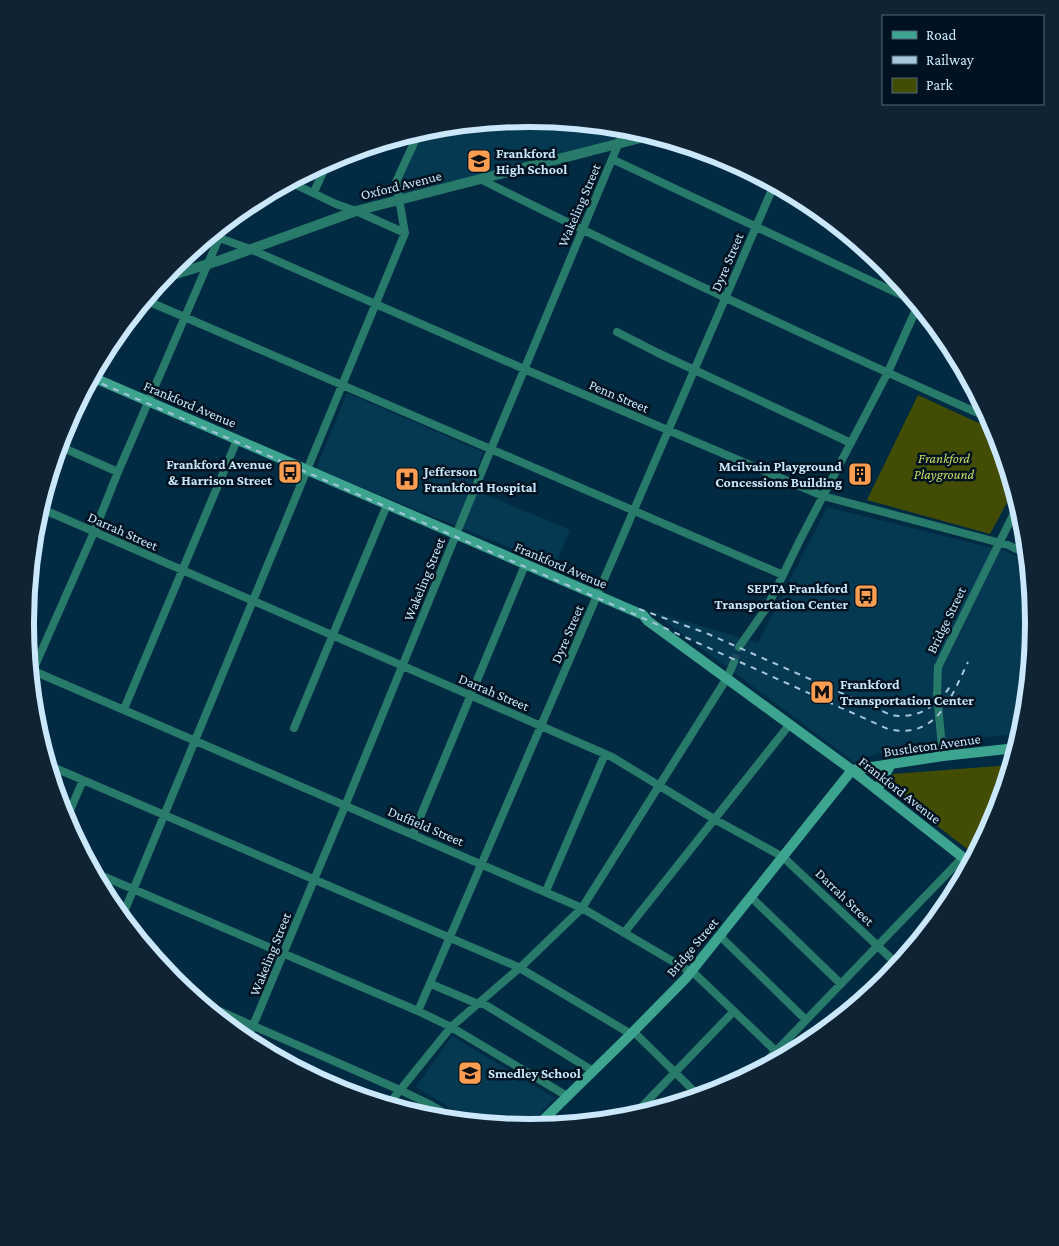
<svg xmlns="http://www.w3.org/2000/svg" width="1059" height="1246" viewBox="0 0 1059 1246" font-family="'Crimson Pro',serif">
<style>
.built{fill:#053952}
.green{fill:#434c03}
.lines{fill:none;stroke-linecap:round;stroke-linejoin:round}
.minor-tunnel{stroke:#1e475e;stroke-width:8;stroke-dasharray:8 4;stroke-linecap:butt}
.minor{stroke:#287a6a;stroke-width:8}
.tertiary{stroke:#287a6a;stroke-width:10}
.secondary{stroke:#3da490;stroke-width:10}
.rail{stroke:#a7c6db;stroke-width:2;stroke-dasharray:6 6;stroke-linecap:butt}
.labels{text-anchor:middle;dominant-baseline:central;stroke-width:5;stroke-linejoin:round;paint-order:stroke}
.poi-label{font-size:14px;font-weight:bold;fill:#cae7fb;stroke:#001220;text-anchor:start}
.street-label{font-size:14px;fill:#cae7fb;stroke:#001220}
.park-label{font-size:14px;font-style:italic;fill:#c9de60;stroke:#001220}
.rim{fill:none;stroke:#cae7fb;stroke-width:6}
</style>
<rect width="100%" height="100%" fill="#002b42"/>
<path class="built" d="M530,119L625,128L619,143L399,199L396,182L419,132L431,128Z
M347,393L483,452L470,488L570,530L555,566L316,469Z
M827,507L1005,551L1028,561L1034,623L1024,722L1020,734L906,744L854,762L653,612L758,643Z
M452,1036L555,1098L526,1127L474,1122L416,1087Z"/>
<path class="green" d="M918,395L996,431L1014,490L990,534L867,500Z
M1011,765L995,816L975,855L888,788L893,774Z"/>
<g class="lines">
<path class="minor-tunnel" d="M734,662L739,647"/>
<path class="minor" d="M612,159L914,301
M480,179C648,263 818,342 989,418
M290,182L336,204L356,211L405,233
M314,192L328,161
M211,235L250,249L531,372L823,496L1008,545L1027,554
M145,300L783,575
M617,332L658,353L851,443
M59,446L118,472
M40,508L612,757L714,819L783,857L898,965
M739,647L767,607L783,575L800,540L888,372L918,305
M29,669L582,908L696,975L782,1057
M30,677L94,532L118,472L225,224
M124,709L237,440
M294,728L387,505
M943,756L937,695L938,667L1018,505
M48,765L518,967L631,1034
M66,820L83,780
M413,834L525,565
M93,872L418,1011L451,1027L567,1096
M546,891L605,754
M751,897L841,984
M122,917L405,233L396,182L419,132
M624,933L790,724
M720,936L806,1020
M431,984L478,1004H484L593,1071
M201,1003L400,1090L429,1104L456,1120
M418,1011L774,185
M634,1032L699,1096
M247,1040L345,806L491,449L625,128
M758,1070L963,857
M388,1105L451,1027L524,964L582,908L727,678L734,662
M632,1117L734,1011"/>
<path class="tertiary" d="M163,278L221,260L356,211L652,135"/>
<path class="secondary" d="M92,377L643,615L648,621L852,770L970,863
M852,770L943,756L1016,748
M877,790L891,764
M536,1127L631,1034L686,978L852,770"/>
<path class="rail" d="M91,379L625,610L888,729C937,740 951,697 968,662
M639,609L706,633L891,715C917,720 938,706 951,685"/>
</g>
<defs>
<g id="school-square" transform="scale(1.25)"><rect x="-9" y="-9" width="18" height="18" rx="4" fill="#fb9e52" stroke="#001220"/><path d="M0-5L7-2L0 1L-7-2ZM-4 1L0 2.5L4 1V4Q0 6-4 4Z" fill="#111"/></g>
<g id="bus-square" transform="scale(1.25)"><rect x="-9" y="-9" width="18" height="18" rx="4" fill="#fb9e52" stroke="#001220"/><path d="M-5-6H5V4H4V6H2V4H-2V6H-4V4H-5ZM-3.5-4V0h7V-4ZM-3.5 1.2v1.5H-2V1.2ZM2 1.2v1.5H3.5V1.2Z" fill="#111"/></g>
<g id="building-square" transform="scale(1.25)"><rect x="-9" y="-9" width="18" height="18" rx="4" fill="#fb9e52" stroke="#001220"/><path d="M-4-6H4V6H1V3H-1V6H-4ZM-2.5-4.3h1.7v1.8h-1.7ZM.8-4.3h1.7v1.8H.8ZM-2.5-1h1.7V.8h-1.7ZM.8-1h1.7V.8H.8Z" fill="#111"/></g>
<g id="hospital-square" transform="scale(1.25)"><rect x="-9" y="-9" width="18" height="18" rx="4" fill="#fb9e52" stroke="#001220"/><path d="M-5-5h3v3.5h4V-5h3V5h-3V1.5h-4V5h-3Z" fill="#111"/></g>
<g id="metro-square" transform="scale(1.25)"><rect x="-9" y="-9" width="18" height="18" rx="4" fill="#fb9e52" stroke="#001220"/><path d="M-5.5 5V-5H-3L0 0L3-5H5.5V5H3V-.5L0 4L-3-.5V5Z" fill="#111"/></g>
</defs>
<g fill-rule="evenodd">
<use href="#school-square" x="479" y="161"/>
<use href="#bus-square" x="290" y="472"/>
<use href="#building-square" x="860" y="474"/>
<use href="#hospital-square" x="407" y="479"/>
<use href="#bus-square" x="866" y="596"/>
<use href="#metro-square" x="822" y="692"/>
<use href="#school-square" x="470" y="1073"/>
</g>
<g class="labels">
<g class="poi-label">
<text x="496" y="153">Frankford<tspan x="496" dy="16">High School</tspan></text>
<text x="272" y="464" text-anchor="end">Frankford Avenue<tspan x="272" dy="16">&amp; Harrison Street</tspan></text>
<text x="842" y="466" text-anchor="end">Mcilvain Playground<tspan x="842" dy="16">Concessions Building</tspan></text>
<text x="424" y="471">Jefferson<tspan x="424" dy="16">Frankford Hospital</tspan></text>
<text x="848" y="588" text-anchor="end">SEPTA Frankford<tspan x="848" dy="16">Transportation Center</tspan></text>
<text x="840" y="684">Frankford<tspan x="840" dy="16">Transportation Center</tspan></text>
<text x="488" y="1073">Smedley School</text>
</g>
<g class="street-label">
<text transform="translate(401 185) rotate(-14)">Oxford Avenue</text>
<text transform="translate(579 205) rotate(-67)">Wakeling Street</text>
<text transform="translate(727 262) rotate(-67)">Dyre Street</text>
<text transform="translate(619 396) rotate(23)">Penn Street</text>
<text transform="translate(190 404) rotate(23)">Frankford Avenue</text>
<text transform="translate(123 531) rotate(24)">Darrah Street</text>
<text transform="translate(561 565) rotate(23)">Frankford Avenue</text>
<text transform="translate(424 579) rotate(-68)">Wakeling Street</text>
<text transform="translate(946 620) rotate(-64)">Bridge Street</text>
<text transform="translate(567 634) rotate(-67)">Dyre Street</text>
<text transform="translate(494 692) rotate(23)">Darrah Street</text>
<text transform="translate(932 745) rotate(-8)">Bustleton Avenue</text>
<text transform="translate(900 790) rotate(38)">Frankford Avenue</text>
<text transform="translate(426 826) rotate(23)">Duffield Street</text>
<text transform="translate(845 897) rotate(44)">Darrah Street</text>
<text transform="translate(692 947) rotate(-50)">Bridge Street</text>
<text transform="translate(270 954) rotate(-68)">Wakeling Street</text>
</g>
<g class="park-label">
<text x="944" y="458">Frankford<tspan x="944" dy="16">Playground</tspan></text>
</g>
</g>
<path d="M0 0H1059V1246H0ZM529 127H530A495 495 0 0 1 1025 622V624A495 495 0 0 1 530 1119H529A495 495 0 0 1 34 624V622A495 495 0 0 1 529 127Z" fill="#102332" fill-rule="evenodd"/>
<path class="rim" d="M529 127H530A495 495 0 0 1 1025 622V624A495 495 0 0 1 530 1119H529A495 495 0 0 1 34 624V622A495 495 0 0 1 529 127Z"/>
<rect x="882" y="15" width="162" height="90" fill="#001220" stroke="#516778"/>
<rect x="892" y="31" width="25" height="8" fill="#3da490" stroke="#516778"/>
<text x="926" y="40" font-size="15" fill="#cae7fb">Road</text>
<rect x="892" y="56" width="25" height="8" fill="#a7c6db" stroke="#516778"/>
<text x="926" y="65" font-size="15" fill="#cae7fb">Railway</text>
<rect x="892" y="78" width="25" height="15" fill="#434c03" stroke="#516778"/>
<text x="926" y="90" font-size="15" fill="#cae7fb">Park</text>
</svg>
